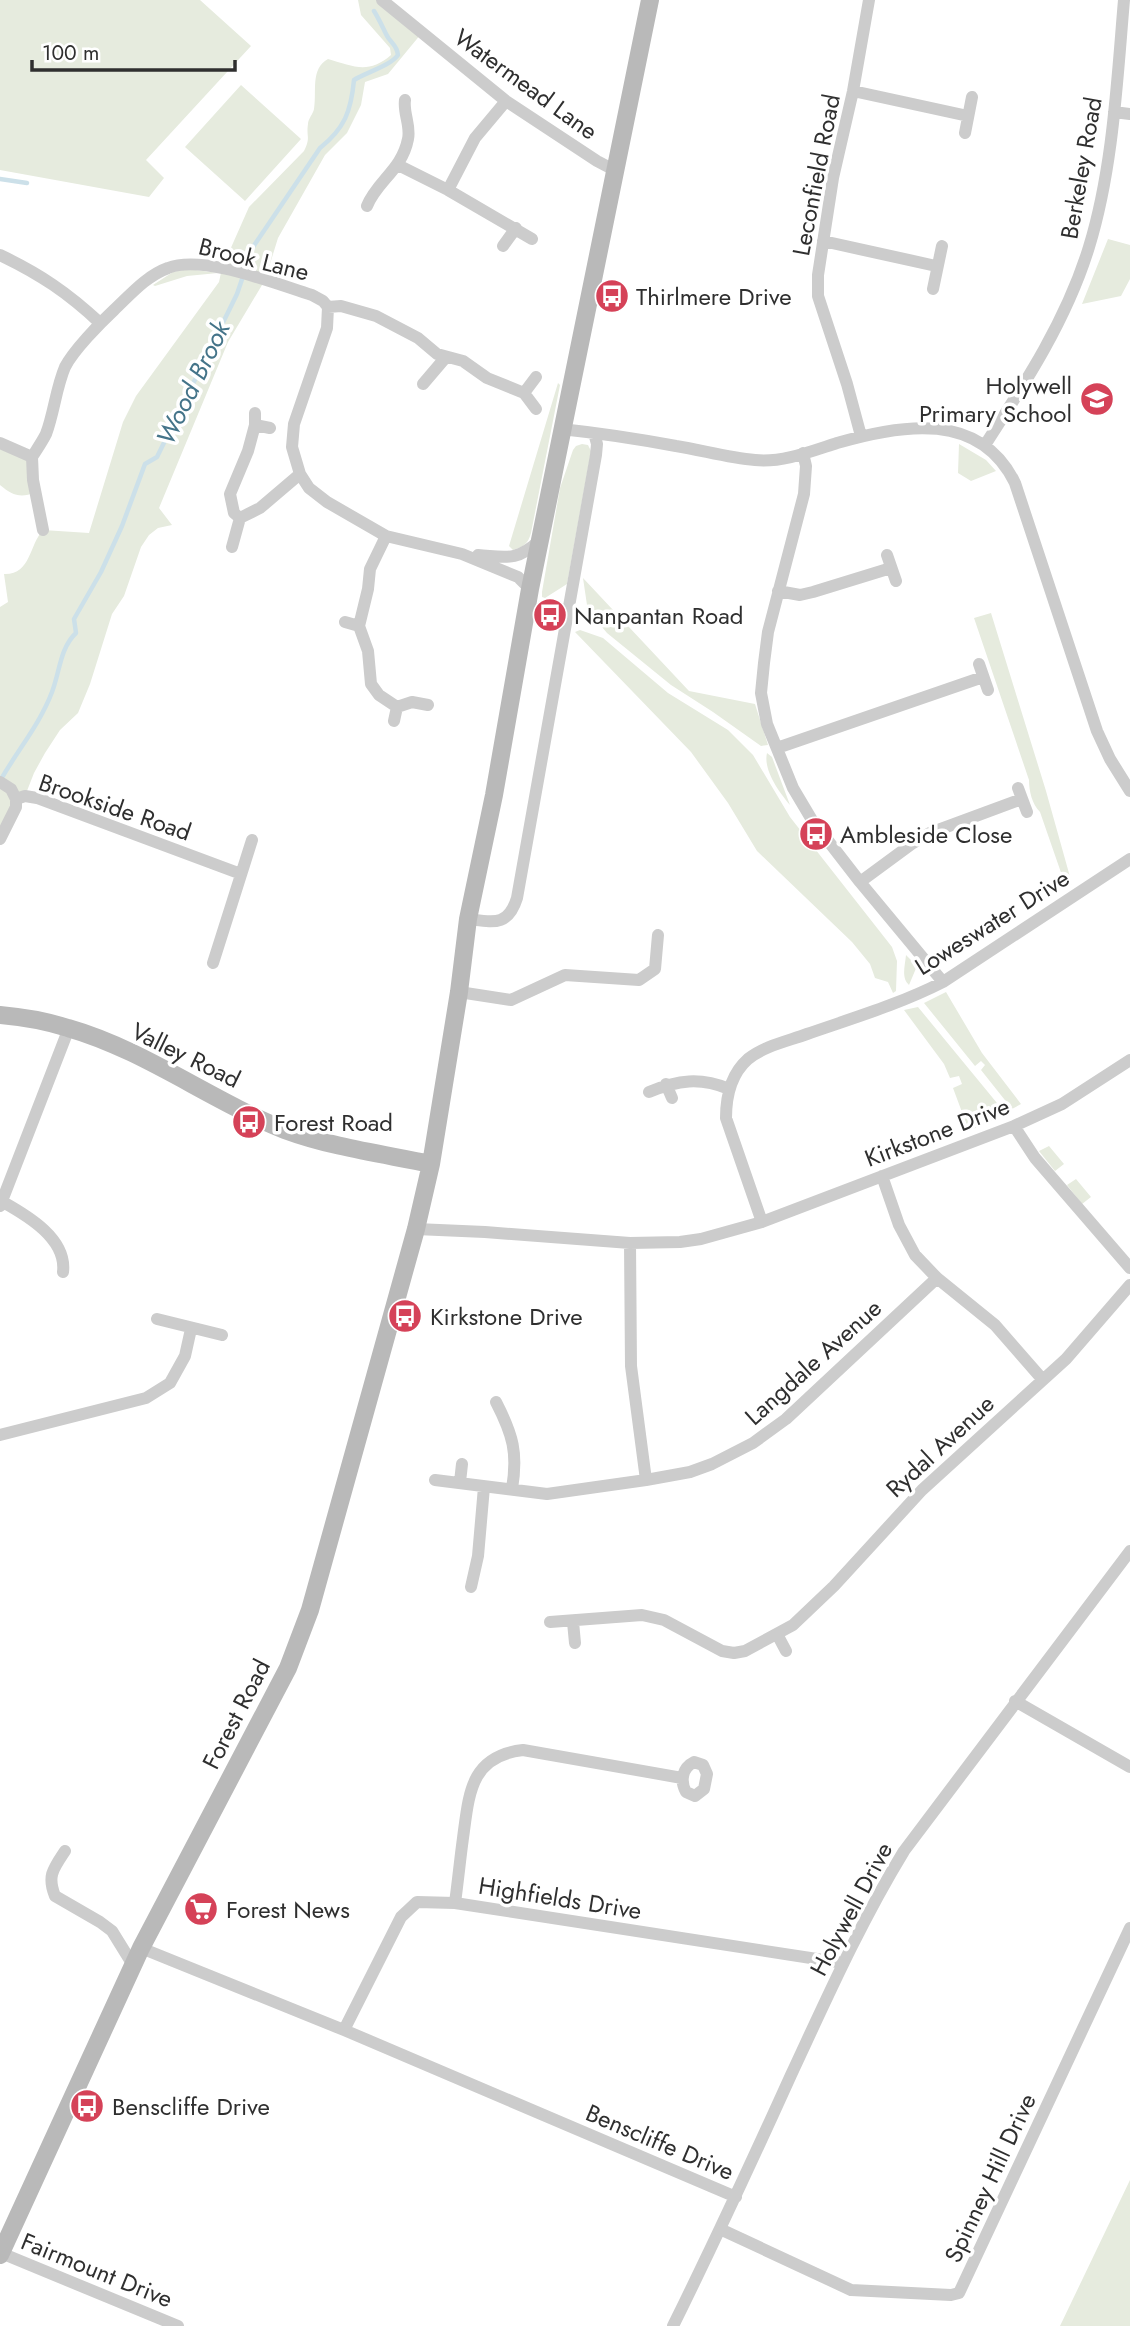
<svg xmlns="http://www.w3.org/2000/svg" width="1130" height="2326" viewBox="0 0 1130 2326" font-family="Jost,sans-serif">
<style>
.green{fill:#e6ebde}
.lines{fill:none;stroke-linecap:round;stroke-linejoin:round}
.stream{stroke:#cce0e9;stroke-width:4.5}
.street{stroke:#ccc;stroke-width:12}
.secondary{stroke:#b9b9b9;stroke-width:18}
.labels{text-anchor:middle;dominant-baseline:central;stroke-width:7;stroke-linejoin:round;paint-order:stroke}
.street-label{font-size:24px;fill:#2f2f2f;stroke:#fff}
.poi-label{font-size:24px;fill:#2f2f2f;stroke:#fff;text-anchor:start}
.water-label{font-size:26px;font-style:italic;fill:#447489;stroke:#fff}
</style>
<rect width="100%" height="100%" fill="#fff"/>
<path class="green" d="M0,0H200L251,46L146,160L164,178L149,197L0,170Z
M358,0H382L421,34L388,74L365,82L361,105L347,133L325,155L278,238L265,280L228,342L159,508L172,525L158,528L149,535L141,547L124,596L112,614L90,684L78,713L60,730L45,753L34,773L25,796L0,839V607L8,602L4,574C31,575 29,545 43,530L89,533L123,422L136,396L219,282L222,268L249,207L304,151C311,137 306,137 308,124C308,119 313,114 314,109C317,91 310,69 328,59C353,66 368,75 391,55L390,48L361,15Z
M241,85L301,139L245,201L185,147Z
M1108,239L1130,245V279L1121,296L1082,304Z
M188,269L218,273L187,276L155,286L153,285L173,272Z
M558,383L560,385L531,533C528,544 523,547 513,550L509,546Z
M0,443L32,457L35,492C21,499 12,495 0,485Z
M582,444L588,445L591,451L567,584L545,598L542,597V592L560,488L573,450L576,446Z
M959,444L986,460L996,471L971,481L958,473Z
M583,578L689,691L755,704L768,745L761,746L713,712L671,685L607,633L592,615L587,605Z
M991,613L1046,791L1072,884L1066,887L1040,812C1032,804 1029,791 1029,780L974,618Z
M580,630L603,638L668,693L728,730L753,755L790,817L892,947L897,961L896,991L893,993L888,982L875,978L870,964L852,942L757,851L728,803L691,752L575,632Z
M767,753L772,757L790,805C779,792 763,770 767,753Z
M906,955L917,966L909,985C901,978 905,966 906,955Z
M946,992L982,1053L1021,1104L1012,1109L981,1070L985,1065L981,1061L975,1066L924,1003Z
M918,1007L1006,1114L969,1131L953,1088L962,1084L959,1076L950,1078L944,1064L904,1010Z
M1049,1146L1064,1164L1055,1171L1039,1151Z
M1076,1179L1091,1197L1082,1204L1067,1185Z
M1130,2180V2326H1060Z"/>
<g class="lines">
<path class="stream" d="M0,179L27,183
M0,781C17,751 40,724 52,692C60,671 60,648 76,633L74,619L101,572L122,526L145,464L157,457L237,294L253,247L320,148C345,128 351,111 354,80C367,72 390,66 398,55C397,44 390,43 386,34C382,26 379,19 374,11"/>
<path class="street" d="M382,0L506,101L597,161L616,171
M853,91L968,116
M1114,112L1130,114
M965,133L972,97
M398,165L448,190L532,239
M448,190L475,138L506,101
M367,206C377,181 402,170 408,139C411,126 403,113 405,100
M823,241L936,266
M503,246L516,228
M0,255C40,274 68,293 100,323
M933,289L942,246
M328,307L341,306L376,316L418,338L437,354L463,361L487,378L524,393L536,409
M423,384L446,357
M524,393L536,377
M255,425L270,428
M561,429C599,433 638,439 676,446C702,450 728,458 755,460C782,463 812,451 837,443C902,424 980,411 1015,483L1097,731L1110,759L1130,791
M861,436L847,384L818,296V275L833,178L853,91L869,0
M0,443L32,457
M985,445C1026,382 1067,319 1089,247C1113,169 1117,81 1124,0
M803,453L806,466L804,494L768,632L764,663L761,693L767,724L793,788L812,820L860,882L943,982
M32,457C37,449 42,442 46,434C54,413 56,388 65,367C73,351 100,323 114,310C130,295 146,276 168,268C203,254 276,284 312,295L323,301L328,307L327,328L294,424L292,447L300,474L309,488L327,502L386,536L462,554L518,577L530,589
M32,457L33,480L43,530
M240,518L234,513L230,494L248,451L255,425V413
M240,518L260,508L300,474
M386,536L370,569L368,589L359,626L368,651L371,684L379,695L397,707L412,702L428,705
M232,547L240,518
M478,555C506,557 516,562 539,541
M887,555L896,581
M778,591L800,595L813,592L891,568
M345,622L359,626
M979,664L988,690
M394,721L397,707
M777,748L983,677
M0,782L11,789L16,799
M1018,788L1027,812
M16,799L25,796L37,798L241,874
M0,839L16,807V799
M860,882L913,843L930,833L1022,799
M468,919C493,922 508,927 517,898L596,455L597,444L594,433
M213,963L252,840
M459,992L511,1000L565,975L639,980L655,969L658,935
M666,1084L672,1098
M649,1092C678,1080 700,1077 729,1089
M1014,1126L1035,1158L1130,1268
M882,1176L899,1225L915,1255L937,1278L995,1325L1043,1380
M3,1202C28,1216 67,1239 63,1272
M0,1206L69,1028
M762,1222L726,1118C726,1097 731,1074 748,1059C764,1046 788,1041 807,1034C853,1018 900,1004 943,982L1130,859
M416,1229L485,1232L630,1243L680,1242L701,1239L762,1222L1014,1126L1062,1104L1130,1060
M630,1243L631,1366L646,1480
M157,1319L222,1335
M496,1402C513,1435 518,1453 512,1489
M0,1435L146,1398L170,1383L185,1356L191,1329
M435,1480L547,1494L646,1480L690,1472L712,1464L753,1443L786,1419L937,1278
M460,1482L462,1464
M471,1587L478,1556L484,1487
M550,1622L642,1615L664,1620L722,1651L734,1653L745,1651L793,1625L834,1586L922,1490L1066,1359L1130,1285
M573,1622L575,1643
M777,1634L786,1651
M1015,1701L1130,1767
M694,1762L703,1765L707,1774L704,1789L695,1796L686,1792C680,1781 682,1768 694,1762Z
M65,1851C53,1869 47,1876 55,1896L100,1922L112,1931L133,1965
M455,1903C458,1881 460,1860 463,1838C469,1794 470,1756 523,1750L682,1778
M141,1948L344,2030L736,2197
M344,2030L401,1917L417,1902L455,1903L843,1963
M720,2229L851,2290L951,2295L959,2293L1130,1928
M1,2253L178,2326
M673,2326C714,2243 753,2159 791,2075C826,2000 860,1923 904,1851L1130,1551"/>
<path class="secondary" d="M0,1015C23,1017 46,1021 68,1028C145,1050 211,1101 285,1130C331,1147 383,1154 431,1164
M0,2255L141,1948L288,1668L310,1610L416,1229L431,1164L459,992L468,919L494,795L530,589L650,0"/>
</g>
<defs>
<g id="bus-disc" transform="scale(1.75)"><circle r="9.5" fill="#d54258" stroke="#fff"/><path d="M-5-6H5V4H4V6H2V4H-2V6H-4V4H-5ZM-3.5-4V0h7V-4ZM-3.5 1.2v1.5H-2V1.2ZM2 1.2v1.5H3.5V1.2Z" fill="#fff"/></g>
<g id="school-disc" transform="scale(1.75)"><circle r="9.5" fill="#d54258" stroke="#fff"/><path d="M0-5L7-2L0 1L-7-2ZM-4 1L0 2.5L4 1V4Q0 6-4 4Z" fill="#fff"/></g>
<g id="supermarket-disc" transform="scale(1.75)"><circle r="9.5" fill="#d54258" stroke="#fff"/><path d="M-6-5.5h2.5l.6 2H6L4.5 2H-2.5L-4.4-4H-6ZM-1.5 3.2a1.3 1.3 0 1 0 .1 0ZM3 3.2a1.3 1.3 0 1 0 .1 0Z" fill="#fff"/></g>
</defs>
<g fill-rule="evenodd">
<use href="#bus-disc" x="612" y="296"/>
<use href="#school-disc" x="1097" y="399"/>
<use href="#bus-disc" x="550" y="615"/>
<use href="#bus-disc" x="816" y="834"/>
<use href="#bus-disc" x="249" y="1122"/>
<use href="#bus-disc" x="405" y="1316"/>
<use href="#supermarket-disc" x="201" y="1909"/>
<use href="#bus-disc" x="87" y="2106"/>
</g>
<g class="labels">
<g class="street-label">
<text transform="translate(526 84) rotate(36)">Watermead Lane</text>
<text transform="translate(1081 168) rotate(-80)">Berkeley Road</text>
<text transform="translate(816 175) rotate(-79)">Leconfield Road</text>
<text transform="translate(254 259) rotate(14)">Brook Lane</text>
<text transform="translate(115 807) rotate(19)">Brookside Road</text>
<text transform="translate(992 922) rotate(-32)">Loweswater Drive</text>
<text transform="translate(186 1055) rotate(26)">Valley Road</text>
<text transform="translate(937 1132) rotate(-21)">Kirkstone Drive</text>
<text transform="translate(813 1362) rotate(-42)">Langdale Avenue</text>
<text transform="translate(940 1446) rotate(-43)">Rydal Avenue</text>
<text transform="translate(236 1714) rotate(-63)">Forest Road</text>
<text transform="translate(560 1898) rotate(9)">Highfields Drive</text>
<text transform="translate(851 1909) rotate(-62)">Holywell Drive</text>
<text transform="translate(660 2142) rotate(23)">Benscliffe Drive</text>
<text transform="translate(990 2178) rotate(-65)">Spinney Hill Drive</text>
<text transform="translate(97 2270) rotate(22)">Fairmount Drive</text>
</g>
<g class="poi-label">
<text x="636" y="296">Thirlmere Drive</text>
<text x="1072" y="385" text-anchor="end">Holywell<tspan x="1072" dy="28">Primary School</tspan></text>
<text x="574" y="615">Nanpantan Road</text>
<text x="840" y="834">Ambleside Close</text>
<text x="274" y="1122">Forest Road</text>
<text x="430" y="1316">Kirkstone Drive</text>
<text x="226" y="1909">Forest News</text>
<text x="112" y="2106">Benscliffe Drive</text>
</g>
<g class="water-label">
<text transform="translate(193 383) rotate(-64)">Wood Brook</text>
</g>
</g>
<path d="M32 60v10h203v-10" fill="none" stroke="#2f2f2f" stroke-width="3.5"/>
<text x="42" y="60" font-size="21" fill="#2f2f2f" stroke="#ffffff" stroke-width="5" paint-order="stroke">100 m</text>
</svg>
